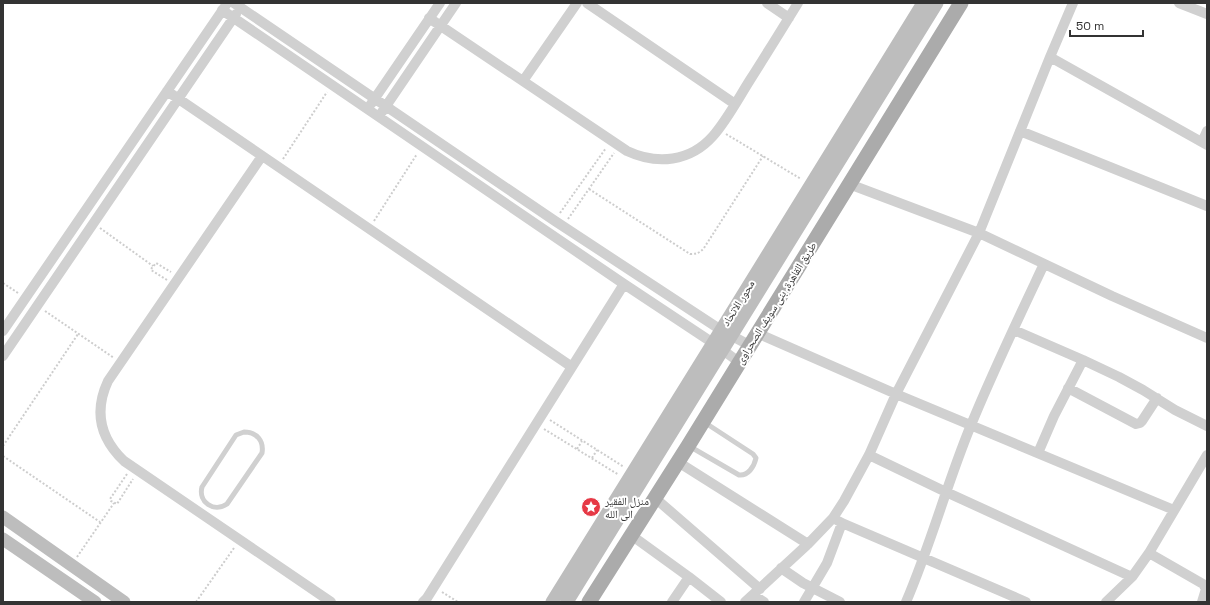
<svg xmlns="http://www.w3.org/2000/svg" width="1210" height="605" viewBox="0 0 1210 605" font-family="'Space Grotesk','Noto Naskh Arabic',sans-serif">
<style>
.lines{fill:none;stroke-linecap:round;stroke-linejoin:round}
.path{stroke:#cdcdcd;stroke-width:2;stroke-dasharray:2 2;stroke-linecap:butt}
.lane{stroke:#d0d0d0;stroke-width:5}
.street{stroke:#d0d0d0;stroke-width:10}
.secondary{stroke:#bdbdbd;stroke-width:13}
.primary{stroke:#ababab;stroke-width:15}
.labels{text-anchor:middle;dominant-baseline:central;stroke-width:4;stroke-linejoin:round;paint-order:stroke}
.street-label{font-size:11px;fill:#333;stroke:#fff}
.poi-label{font-size:11px;fill:#333;stroke:#fff;text-anchor:start}
</style>
<rect width="100%" height="100%" fill="#fff"/>
<g class="lines">
<path class="path" d="M726,134L801,179
M283,159L327,92
M589,189L690,254C696,254 700,253 704,248L763,156
M560,213L606,148
M568,219L614,153
M374,221L417,154
M100,228L153,266
M167,280L151,270V269L156,263L171,272
M3,283L18,293
M45,311L114,358
M550,420L624,467
M544,429L619,475
M3,446L78,334
M577,449L582,441
M3,456L100,522
M592,458L597,450
M127,474L110,499L111,501L117,504L133,479
M77,557L114,503
M442,592L458,602
M196,602L234,548"/>
<path class="lane" d="M244,432C257,432 264,441 262,453L227,504C214,513 198,502 202,487L236,435Z
M689,446L739,475C748,476 754,467 756,458L753,454L704,422"/>
<path class="street" d="M234,3L555,221L721,330L749,345
M587,3L735,104
M767,3L789,18
M1179,3L1207,14
M222,10L624,284L713,343L739,362
M429,18L627,151C657,165 690,162 713,136C727,120 738,99 750,80C766,55 782,29 798,3
M1050,57L1207,145
M523,81L577,3
M167,91L572,367
M371,104L440,3
M382,112L456,3
M1020,131L1207,206
M1202,142L1207,131
M262,156L108,381C94,411 100,438 124,461L331,602
M849,184L979,233L1112,296L1207,338
M1014,330L1083,360L1119,377L1143,390L1175,410L1207,426
M3,331L226,5
M757,333L896,394L1174,510
M3,356L236,14
M1068,388L1136,424L1140,423L1142,421L1157,398
M1038,453L1054,416L1083,360
M869,455L946,492L1132,577
M678,462L808,544
M655,498L760,589
M833,518L842,523L1026,602
M631,535L689,577L721,602
M1149,553L1203,584L1206,589L1202,602
M781,568L803,583L840,602
M753,595L764,602
M423,602L427,598L624,284
M672,602L689,577
M745,602L808,544L833,518L844,501L869,455L896,394L979,233L1050,57L1073,3
M804,602L827,563L842,523
M906,602C931,544 947,483 971,425C993,371 1019,317 1044,264
M1106,602L1132,577L1149,553L1207,455"/>
<path class="secondary" d="M3,517L124,602
M3,539L95,602
M552,602L721,330L923,3
M567,602L937,3"/>
<path class="primary" d="M589,602L688,446L961,3"/>
</g>
<defs>
<g id="sight-disc" transform="scale(1)"><circle r="9.5" fill="#e63946" stroke="#fff"/><path d="M0-6L1.8-2.2L6-1.7L2.9 1.2L3.7 5.4L0 3.3L-3.7 5.4L-2.9 1.2L-6-1.7L-1.8-2.2Z" fill="#fff"/></g>
</defs>
<g fill-rule="evenodd">
<use href="#sight-disc" x="591" y="507"/>
</g>
<g class="labels">
<g class="street-label">
<text transform="translate(738 303) rotate(-58)">محور الاتحاد</text>
<text transform="translate(776 303) rotate(-58)">طريق القاهرة, بنى سويف الصحراوى</text>
</g>
<g class="poi-label">
<text x="605" y="501">منزل الفقير<tspan x="605" dy="13">الى الله</tspan></text>
</g>
</g>
<rect width="1210" height="605" fill="none" stroke="#333333" stroke-width="8"/>
<path d="M1070 30v6h73v-6" fill="none" stroke="#333333" stroke-width="2"/>
<text x="1076" y="30" font-size="12" fill="#333333" stroke="#ffffff" stroke-width="3" paint-order="stroke">50 m</text>
</svg>
